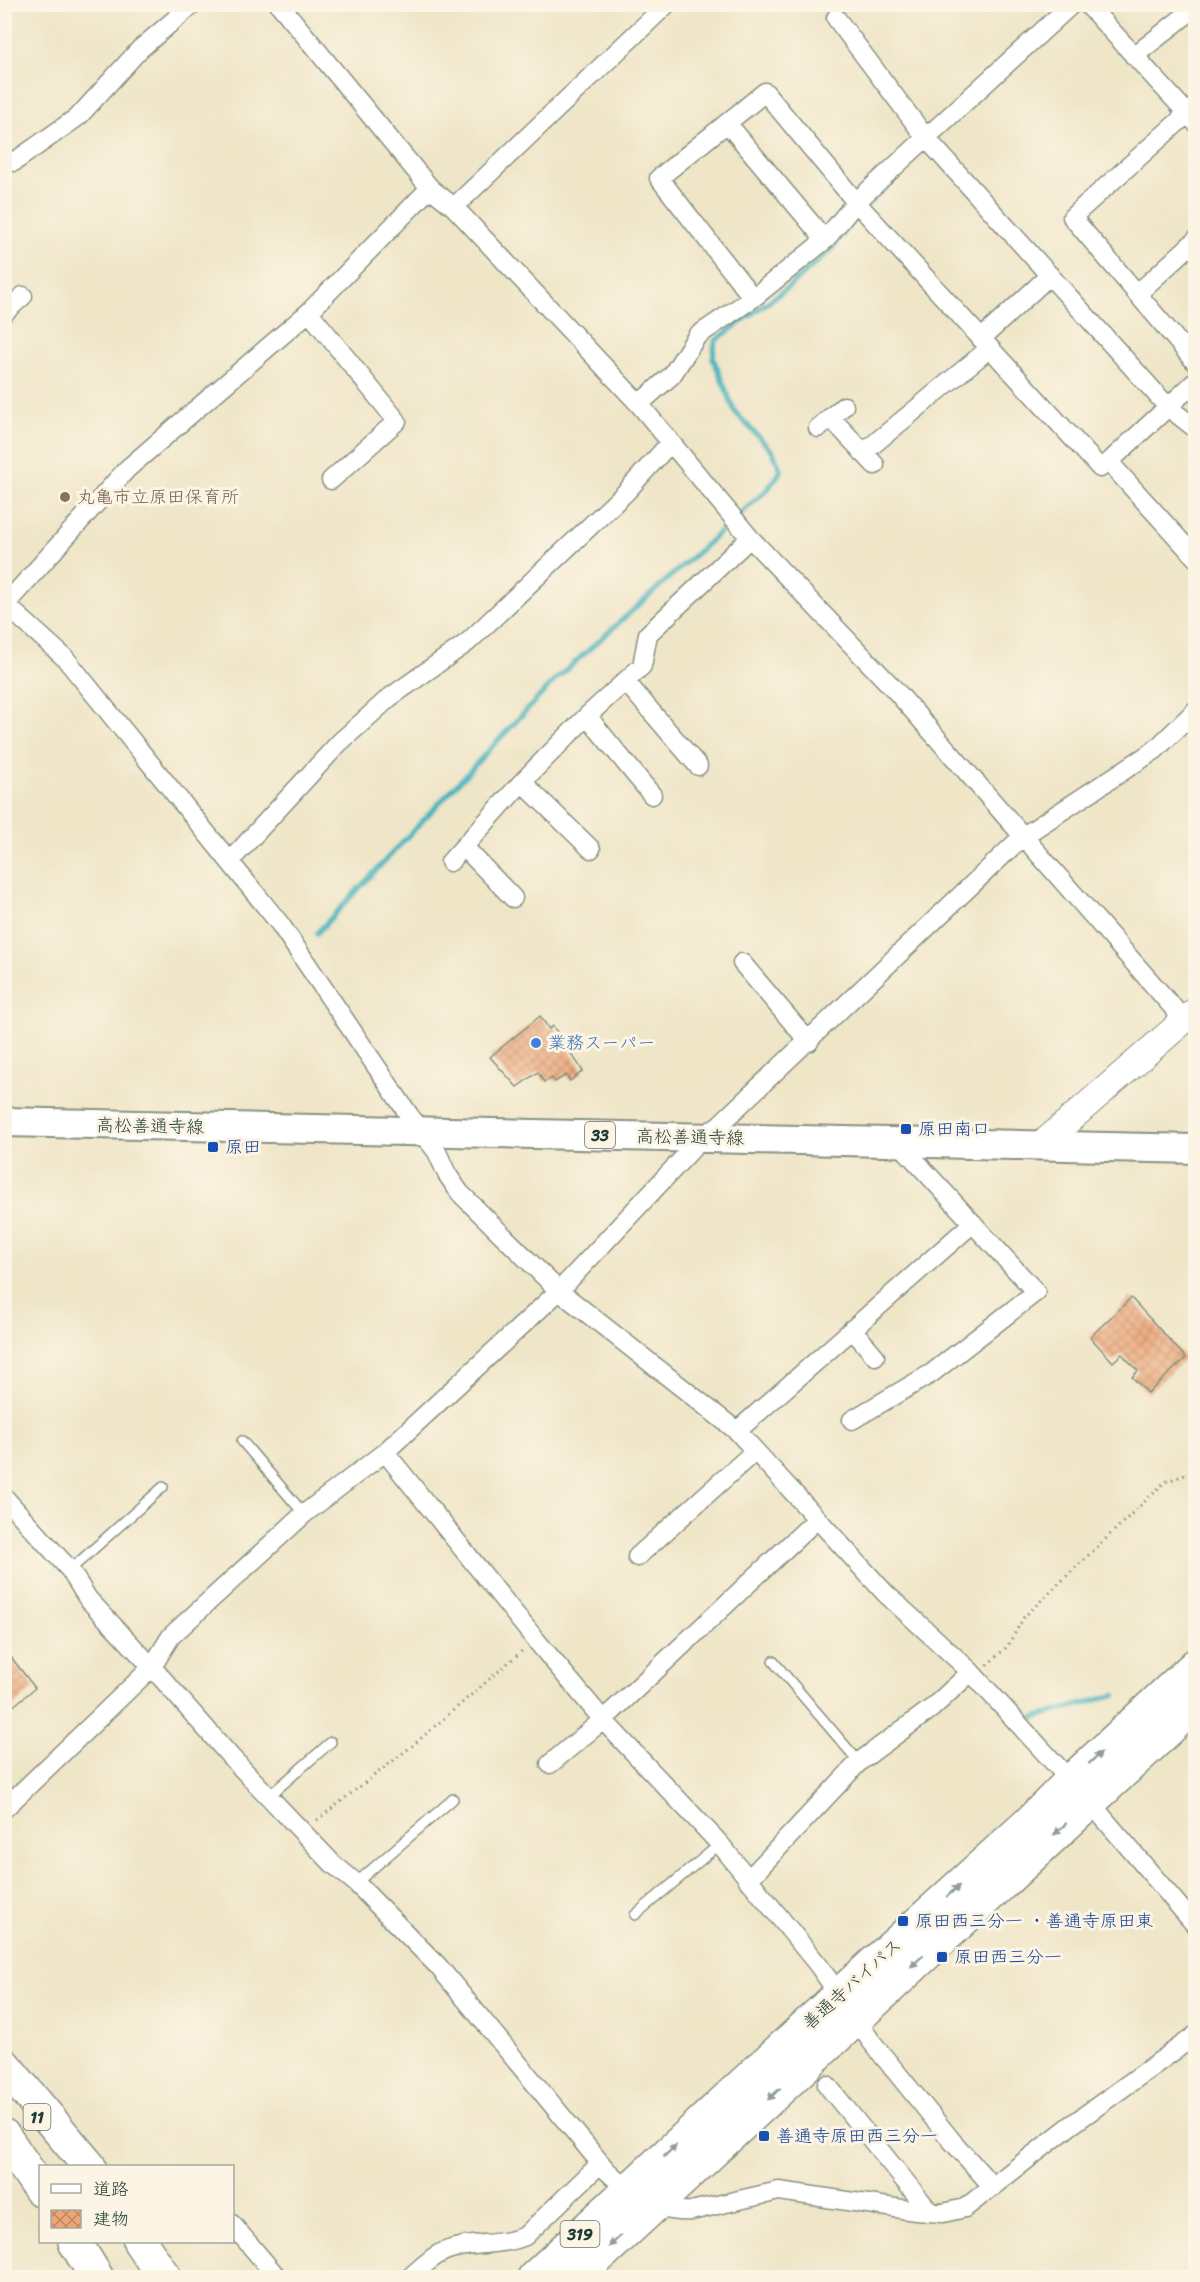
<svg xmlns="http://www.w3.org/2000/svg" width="1200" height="2282" viewBox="0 0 1200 2282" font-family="Sriracha,'Klee One',sans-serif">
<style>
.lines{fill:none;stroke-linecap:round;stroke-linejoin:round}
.stream{stroke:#44b3bd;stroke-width:5}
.building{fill:url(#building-cross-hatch)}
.lane-casing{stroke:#87917e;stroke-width:12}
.street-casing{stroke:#87917e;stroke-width:21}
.secondary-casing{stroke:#87917e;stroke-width:28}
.primary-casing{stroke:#87917e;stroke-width:32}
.highway-casing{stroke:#87917e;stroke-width:36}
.path{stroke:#87917e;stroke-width:3;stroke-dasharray:1.5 4.5;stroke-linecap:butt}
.lane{stroke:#fff;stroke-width:9}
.street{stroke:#fff;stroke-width:18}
.secondary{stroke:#fff;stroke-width:26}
.primary{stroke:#fff;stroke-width:28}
.highway{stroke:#fff;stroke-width:33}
.oneway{fill:#8f9e9a}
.education-dot{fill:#8d6e63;stroke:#fcf5e5;stroke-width:2}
.shop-dot{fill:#3f7fe0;stroke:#fcf5e5;stroke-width:2}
.transit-dot{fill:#1a4fb4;stroke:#fcf5e5;stroke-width:2}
.labels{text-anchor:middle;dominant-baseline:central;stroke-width:6;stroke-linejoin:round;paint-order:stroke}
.shield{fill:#fcf5e5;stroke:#617469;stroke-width:1.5}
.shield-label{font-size:16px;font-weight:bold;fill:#1f3d34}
.education-label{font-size:18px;fill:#785e54;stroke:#fcf5e5;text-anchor:start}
.shop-label{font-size:18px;fill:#366cbe;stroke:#fcf5e5;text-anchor:start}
.street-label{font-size:18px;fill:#1f3d34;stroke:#fcf5e5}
.transit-label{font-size:18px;fill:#164399;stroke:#fcf5e5;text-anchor:start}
</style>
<defs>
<pattern id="building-cross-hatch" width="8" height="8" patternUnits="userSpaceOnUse" patternTransform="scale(1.5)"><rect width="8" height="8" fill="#eda577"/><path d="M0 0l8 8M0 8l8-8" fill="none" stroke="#bf8862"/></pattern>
</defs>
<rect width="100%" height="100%" fill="#fcf5e5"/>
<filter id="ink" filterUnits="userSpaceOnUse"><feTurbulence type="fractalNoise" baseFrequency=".0167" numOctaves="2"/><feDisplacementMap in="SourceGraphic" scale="12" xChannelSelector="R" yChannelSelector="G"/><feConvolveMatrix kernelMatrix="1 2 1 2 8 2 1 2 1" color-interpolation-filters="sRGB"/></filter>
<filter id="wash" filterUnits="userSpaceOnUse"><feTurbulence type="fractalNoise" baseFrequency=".008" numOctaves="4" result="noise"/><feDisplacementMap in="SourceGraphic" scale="24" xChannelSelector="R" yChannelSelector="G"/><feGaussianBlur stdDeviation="1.35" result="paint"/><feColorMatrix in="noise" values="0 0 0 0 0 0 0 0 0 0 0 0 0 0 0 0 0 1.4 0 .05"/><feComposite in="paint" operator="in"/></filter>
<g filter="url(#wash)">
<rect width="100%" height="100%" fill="#efe5c7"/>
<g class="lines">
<path class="stream" d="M317,933L554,681L768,489L781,471L773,452L735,412L713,358L715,341L786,289L831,250L857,215L896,178
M1030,1719L1115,1695"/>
</g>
<g id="blocks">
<path class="building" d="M540,1016L549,1029L553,1026L583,1071L570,1081L566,1075L555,1082L552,1078L544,1082L538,1072L517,1087L490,1057Z
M1131,1298L1186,1358L1148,1393L1132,1377L1138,1371L1122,1354L1113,1362L1090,1337Z
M4,1648L35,1688L4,1714Z"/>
</g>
</g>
<g filter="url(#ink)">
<use href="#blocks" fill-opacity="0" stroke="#87917e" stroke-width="1.5"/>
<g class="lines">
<g class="lane-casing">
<path id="lane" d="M242,1441L304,1514
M70,1570L163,1487
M773,1661L859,1762
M268,1797L331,1742
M356,1883L453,1799
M635,1915L720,1844"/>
</g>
<g class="street-casing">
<path id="street" d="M279,4L430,188L454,207L639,404L750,538L895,690L1184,1020
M1087,4L1196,123
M836,18L926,138L1168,407L1196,429
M1134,56L1196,7
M1187,114L1072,217L1196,363
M727,123L659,178L753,298
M4,158L14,162L79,116L140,49L193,4
M454,207L667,4
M825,240L727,123L765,92L856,202L1072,4
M1137,294L1196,240
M309,312L397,421L331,480
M4,313L23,296
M981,339L1050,275
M639,404L672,375L697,336L753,298L825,240L856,202L1100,468L1109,462L1196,558
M831,418L875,465
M818,428L844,406
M863,453L990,348
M1109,462L1196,381
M4,603L65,658L280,924L409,1115L437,1152L447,1174L460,1193L559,1291L737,1431L885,1593L971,1672L1089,1801L1196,1926
M4,606L127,469L309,312L430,188
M626,682L698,766
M587,716L652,795
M522,782L591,849
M464,847L513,898
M230,861L339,743L389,698L468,642L626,492L670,443
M450,862L522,782L587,716L642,666L648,634L750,538
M742,963L809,1042
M852,1329L875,1356
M852,1420L932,1373L1036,1292L898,1142
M737,1431L973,1223
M385,1452L535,1639L603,1720L720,1844L819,1966L871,2041L952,2141L993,2187
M4,1497L70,1570L88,1599L152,1667L230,1756L332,1863L356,1883L438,1966L607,2171C615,2177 620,2185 628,2191C646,2204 669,2213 691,2211L779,2191L916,2211L943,2213L965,2208L1070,2126L1196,2035
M637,1557L755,1451
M550,1764L603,1720L817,1519
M4,1809L152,1667L171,1636L304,1514L385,1452L559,1291L704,1136L719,1125L1022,837L1155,750L1196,710
M748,1880L859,1762L932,1708L971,1672
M827,2085L930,2212
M232,2224L278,2278
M409,2278C419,2270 428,2260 439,2254C465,2240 498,2248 525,2236L600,2164"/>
</g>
<g class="secondary-casing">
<path id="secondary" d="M1042,1144L1196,1010"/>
</g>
<g class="primary-casing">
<path id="primary" d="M4,1122L1196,1149"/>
</g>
<g class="highway-casing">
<path id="highway" d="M4,2065L89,2166
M4,2136L40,2189
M75,2242L97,2278
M140,2242L165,2278
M534,2278L839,1995L1030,1822L1070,1782L1196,1665
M576,2278L1196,1704"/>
</g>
<path class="path" d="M987,1665L1007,1647L1024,1617L1165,1482L1196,1471
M317,1820L412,1746L522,1651"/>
<use href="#lane" class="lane"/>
<use href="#street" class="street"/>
<use href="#secondary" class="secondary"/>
<use href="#primary" class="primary"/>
<use href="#highway" class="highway"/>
</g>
<defs><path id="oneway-solid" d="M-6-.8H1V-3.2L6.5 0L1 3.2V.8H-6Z" transform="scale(1.5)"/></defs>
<g class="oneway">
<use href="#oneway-solid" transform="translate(1095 1758) rotate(-43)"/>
<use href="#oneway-solid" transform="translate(1060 1829) rotate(137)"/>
<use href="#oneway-solid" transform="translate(953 1891) rotate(-42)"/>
<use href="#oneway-solid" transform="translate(917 1961) rotate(137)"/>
<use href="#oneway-solid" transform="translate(774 2094) rotate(137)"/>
<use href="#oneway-solid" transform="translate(670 2151) rotate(-43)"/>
<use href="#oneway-solid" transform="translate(615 2241) rotate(137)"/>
</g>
</g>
<circle class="education-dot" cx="65" cy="497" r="6"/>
<circle class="shop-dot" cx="536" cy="1043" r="6"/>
<g class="transit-dot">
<rect x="900" y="1123" width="12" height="12" rx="3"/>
<rect x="207" y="1141" width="12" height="12" rx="3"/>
<rect x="897" y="1915" width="12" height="12" rx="3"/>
<rect x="936" y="1951" width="12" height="12" rx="3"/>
<rect x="758" y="2130" width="12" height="12" rx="3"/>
</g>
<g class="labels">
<g class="shield">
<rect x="585" y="1122" width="30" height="26" rx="4.5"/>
<rect x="23.5" y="2104" width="27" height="26" rx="4.5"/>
<rect x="560.5" y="2221" width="39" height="26" rx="4.5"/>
</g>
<g class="shield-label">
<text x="600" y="1135">33</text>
<text x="37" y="2117">11</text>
<text x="580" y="2234">319</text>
</g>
<g class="education-label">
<text x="77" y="497">丸亀市立原田保育所</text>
</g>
<g class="shop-label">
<text x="548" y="1043">業務スーパー</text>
</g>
<g class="street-label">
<text transform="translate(150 1126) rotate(1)">高松善通寺線</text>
<text transform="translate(690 1137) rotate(1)">高松善通寺線</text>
<text transform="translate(852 1984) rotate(-42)">善通寺バイパス</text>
</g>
<g class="transit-label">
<text x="918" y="1129">原田南口</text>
<text x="225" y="1147">原田</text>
<text x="915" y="1921">原田西三分一 ・善通寺原田東</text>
<text x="954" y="1957">原田西三分一</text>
<text x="776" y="2136">善通寺原田西三分一</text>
</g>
</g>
<rect width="1200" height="2282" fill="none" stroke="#fcf5e5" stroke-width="24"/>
<rect x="39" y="2165" width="195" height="78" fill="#fcf5e5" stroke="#a4ab9e" stroke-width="1.5"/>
<rect x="51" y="2184" width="30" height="9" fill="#ffffff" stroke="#a4ab9e" stroke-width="1.5"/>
<text x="93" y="2195" font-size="18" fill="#1f3d34">道路</text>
<rect x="51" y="2210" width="30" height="18" fill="url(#building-cross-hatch)" stroke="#a4ab9e" stroke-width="1.5"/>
<text x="93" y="2225" font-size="18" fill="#1f3d34">建物</text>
</svg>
